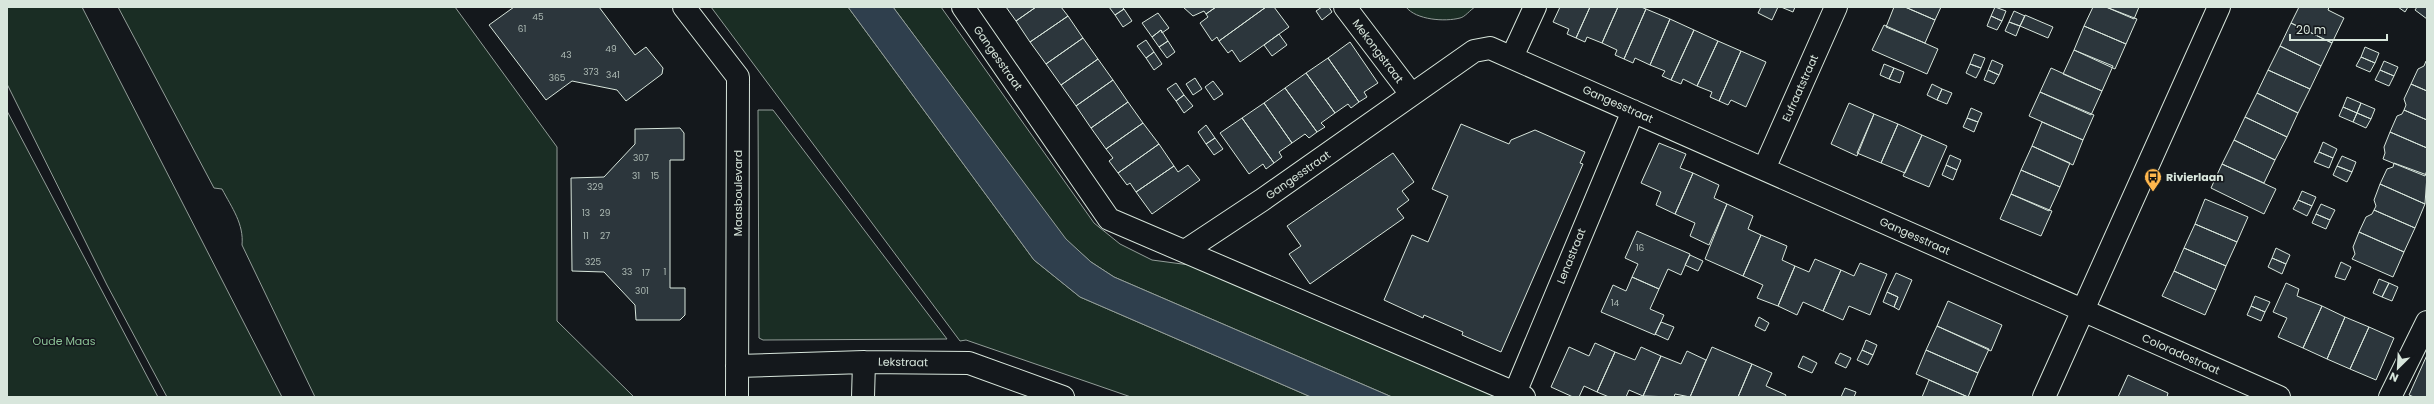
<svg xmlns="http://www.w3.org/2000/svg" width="2434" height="404" viewBox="0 0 2434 404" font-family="Poppins,sans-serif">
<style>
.green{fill:#1a2d24;stroke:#939e99}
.water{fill:#2f3f4d;stroke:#939e99}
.building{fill:#2c363c;stroke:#d8e6dc}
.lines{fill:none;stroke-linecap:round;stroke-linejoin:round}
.minor-casing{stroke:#d8e6dc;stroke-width:24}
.minor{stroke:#14181c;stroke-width:22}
.labels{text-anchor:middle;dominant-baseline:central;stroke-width:3;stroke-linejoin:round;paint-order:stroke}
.number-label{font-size:9px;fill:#adbab4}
.street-label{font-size:11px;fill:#d8e6dc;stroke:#14181c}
.poi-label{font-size:11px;font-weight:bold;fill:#d8e6dc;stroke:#14181c;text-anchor:start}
.park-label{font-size:11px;fill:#8ac095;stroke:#14181c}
</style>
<rect width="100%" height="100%" fill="#14181c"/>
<path class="green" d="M7,7H82L282,397H167L107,285L7,84Z
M118,7H455L557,147V321L634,397H315L242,245C244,224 232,208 222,189L214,188Z
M711,7H848L1034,260L1080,297L1311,397H1131L966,340L960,341Z
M893,7H941L1094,223L1120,244L1152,260L1197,266L1504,397H1392L1114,277L1091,262L1066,240Z
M1406,7H1475C1470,10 1465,17 1460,18C1445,22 1416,20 1406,7Z
M758,110H773L947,339L763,340L759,338Z
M7,111L158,397H7Z"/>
<path class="water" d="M848,7H893L1066,239L1091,262L1114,277L1392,397H1311L1080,297L1034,260Z"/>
<path class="building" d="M514,7H599L635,55L646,47L663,68L662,74L626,101L617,90L572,81L546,100L489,25Z
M1006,7H1036L1016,21Z
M1036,7H1061L1068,16L1030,42L1016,21Z
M1109,7H1122L1124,9L1115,15Z
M1183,7H1216L1206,14L1204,11L1193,16Z
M1216,7H1266L1219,41L1217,37L1212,41L1200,23L1208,17L1206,14Z
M1266,7H1274L1289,27L1240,62L1232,50L1228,53L1219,41Z
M1322,7H1329L1332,12L1322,20L1316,11Z
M1560,7H1590L1576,38L1567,34L1569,29L1553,22Z
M1590,7H1618L1602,43L1587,37L1585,42L1576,38Z
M1618,7H1641L1646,9L1624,59L1615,55L1617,50L1602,43Z
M1761,7H1778L1772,20L1758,13Z
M1781,7H1795L1793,12Z
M1894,7H1905L1935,20L1925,43L1886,27Z
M1905,7H1941L1935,20Z
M1995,7L2006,11L2002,21L1991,16Z
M2093,7H2106L2137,19L2126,44L2084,26Z
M2106,7H2139L2134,19Z
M2299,7H2329L2328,10L2344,18L2332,43L2291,23Z
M2398,7H2408L2405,12Z
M2417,7H2427V19L2415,10Z
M1124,9L1132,21L1123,27L1115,15Z
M1646,9L1670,19L1650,65L1635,58L1633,63L1624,59Z
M2014,11L2025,16L2020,26L2009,22Z
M1158,13L1169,28L1162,33L1161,30L1152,37L1142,23Z
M2025,15L2053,27L2048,38L2020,26Z
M1068,16L1083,38L1046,64L1030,42Z
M1991,16L2002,21L1997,30L1987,26Z
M1670,19L1694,30L1671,80L1662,76L1665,71L1650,65Z
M2009,22L2020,26L2016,36L2005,31Z
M2291,23L2332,43L2321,66L2280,46Z
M1884,25L1938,49L1927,74L1872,50Z
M2084,26L2126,44L2115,69L2074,50Z
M1161,30L1168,41L1159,47L1152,37Z
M1694,30L1718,41L1697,86L1683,79L1681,84L1671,80Z
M1279,34L1287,45L1272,56L1264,45Z
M1083,38L1098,59L1061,85L1046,64Z
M1146,40L1154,52L1146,58L1137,46Z
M1168,41L1175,52L1167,58L1159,47Z
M1718,41L1741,51L1719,101L1710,97L1712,92L1697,86Z
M1350,42L1378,83L1364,92L1367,97L1359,102L1328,58Z
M2280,46L2321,66L2310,89L2268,70Z
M2365,47L2379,53L2375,63L2361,57Z
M2074,50L2113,66L2102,91L2063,74Z
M1741,51L1766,62L1746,107L1731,100L1728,105L1719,101Z
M1154,52L1162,64L1154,70L1146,58Z
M1974,54L1985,58L1981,68L1970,64Z
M2361,57L2375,63L2370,72L2356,66Z
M1328,58L1359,102L1351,108L1348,104L1335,113L1306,73Z
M1098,59L1113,80L1076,106L1061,85Z
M1992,60L2003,65L1999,75L1988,70Z
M2384,61L2398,67L2394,76L2380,70Z
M2426,61H2427V91L2411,84L2418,69L2424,66Z
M1884,64L1894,68L1889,79L1880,75Z
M1970,64L1981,68L1976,78L1966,73Z
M1894,68L1904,72L1900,83L1889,79Z
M2051,68L2102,91L2091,115L2040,92Z
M1988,70L1999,75L1994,84L1984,80Z
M2268,70L2310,89L2298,113L2257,93Z
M2380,70L2394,76L2389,86L2375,80Z
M1306,73L1335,113L1321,123L1325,127L1317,132L1285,88Z
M1195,78L1202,89L1193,95L1186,84Z
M1113,80L1128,102L1091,128L1076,106Z
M1213,81L1223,94L1214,100L1205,87Z
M1176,83L1184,95L1176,101L1167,89Z
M1932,84L1942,89L1937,100L1927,95Z
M2411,84L2427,91V120L2404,110L2406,105L2404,99Z
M1285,88L1317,132L1309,138L1305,134L1292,143L1264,103Z
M1942,89L1952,93L1947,104L1937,100Z
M2040,92L2094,115L2083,140L2029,116Z
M2257,93L2298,113L2287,137L2245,117Z
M1184,95L1193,106L1184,113L1176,101Z
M2347,97L2361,103L2357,113L2343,107Z
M1128,102L1143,123L1106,149L1091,128Z
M1264,103L1292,143L1279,152L1282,157L1274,163L1242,118Z
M1849,103L1874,114L1857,156L1831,144Z
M2361,103L2375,109L2371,119L2357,113Z
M2343,107L2357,113L2353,122L2339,116Z
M1971,108L1982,113L1978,122L1967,118Z
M2404,110L2427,120V148L2390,132L2397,116L2402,114Z
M2357,113L2371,119L2366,128L2353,122Z
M1874,114L1898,124L1881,163L1857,153Z
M2245,117L2287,137L2275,160L2234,140Z
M1242,118L1274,163L1266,169L1263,164L1249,174L1220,133Z
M1967,118L1978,122L1974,132L1963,127Z
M2042,122L2083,140L2073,165L2032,146Z
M1143,123L1159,144L1118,173L1109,161L1113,158L1106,149Z
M1461,124L1509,144L1511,140L1535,130L1585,152L1580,163L1583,164L1501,352L1462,335L1463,332L1424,315L1423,318L1384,300L1412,235L1428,242L1448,196L1432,189Z
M1898,124L1922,135L1905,173L1881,163Z
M1206,125L1215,138L1206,144L1198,132Z
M680,128L684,133V160H670V288H685V315L680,320H636L635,305L604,272L572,271L571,178L604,177L635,144V129Z
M2390,132L2427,148V170L2425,176L2383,159L2385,153L2384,147Z
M1922,135L1947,146L1929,187L1903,176Z
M1215,138L1223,149L1214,155L1206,144Z
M2234,140L2275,160L2264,183L2222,164Z
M2323,142L2337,149L2333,158L2319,152Z
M1659,143L1686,154L1680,168L1693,173L1675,214L1656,205L1661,192L1641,183Z
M1159,144L1174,166L1136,192L1130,183L1127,185L1118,173Z
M2032,146L2070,163L2060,187L2021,170Z
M2319,152L2333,158L2329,168L2314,162Z
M1393,153L1414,182L1402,191L1409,200L1397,209L1404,218L1310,284L1289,254L1301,246L1287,226Z
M1950,155L1961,160L1957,170L1946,165Z
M2342,156L2356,162L2352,172L2337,166Z
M2394,163L2427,175L2425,204L2380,184L2387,169L2393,167Z
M2222,164L2276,189L2264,214L2211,188Z
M1188,165L1200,180L1152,214L1136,192L1174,166L1178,172Z
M1946,165L1957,170L1953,180L1942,175Z
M2337,166L2352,172L2347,182L2333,175Z
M2021,170L2060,187L2049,211L2011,194Z
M1693,173L1719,185L1714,198L1727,204L1709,245L1690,236L1695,223L1675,214Z
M2380,184L2425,204L2415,228L2374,210L2376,206L2374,200Z
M2302,191L2316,197L2312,206L2298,200Z
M2011,194L2052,211L2041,236L2000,219Z
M2205,199L2248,217L2237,242L2195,224Z
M2298,200L2312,206L2307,216L2293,209Z
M1727,204L1753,216L1748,229L1761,235L1743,276L1705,259Z
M2321,204L2335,210L2330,220L2316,214Z
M2374,210L2415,228L2404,252L2359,232L2366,217L2372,214Z
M2316,214L2330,220L2326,229L2312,223Z
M2195,224L2237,242L2226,266L2184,248Z
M1637,231L1690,254L1681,275L1668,269L1659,289L1632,277L1638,264L1625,258Z
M2359,232L2404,252L2393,277L2352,259L2355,254L2353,247Z
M1761,235L1787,246L1782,260L1795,266L1778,306L1757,298L1763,285L1743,276Z
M2184,248L2226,266L2216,290L2174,271Z
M2276,248L2290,255L2286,264L2272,258Z
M1690,255L1703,261L1698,271L1685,265Z
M2272,258L2286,264L2282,274L2268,267Z
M1815,259L1841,270L1823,311L1803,302L1797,315L1778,306L1795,266L1809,272Z
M2341,262L2351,267L2345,280L2335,277Z
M1860,263L1887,274L1870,315L1849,306L1843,320L1823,311L1841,270L1854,276Z
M2174,271L2216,290L2205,315L2162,296Z
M1896,273L1912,280L1899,310L1894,307L1898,297L1887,292Z
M1632,277L1659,289L1650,309L1664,315L1655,335L1601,312L1613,285L1626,291Z
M2379,279L2389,283L2382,297L2373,293Z
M2286,283L2299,289L2297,296L2322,306L2303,348L2278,337L2287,318L2273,312Z
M2389,283L2398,287L2392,301L2382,297Z
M1887,292L1898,297L1894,307L1883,302Z
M2255,296L2270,302L2265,312L2251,306Z
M1948,301L2002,325L1991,351L1937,326Z
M2251,306L2265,312L2261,321L2247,315Z
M2322,306L2345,317L2327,359L2303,348Z
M1759,317L1769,323L1765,331L1755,326Z
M2345,317L2369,327L2350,369L2327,359Z
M1661,322L1674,327L1668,340L1655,334Z
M1937,326L1989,349L1978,373L1926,350Z
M2369,327L2394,338L2376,380L2350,369Z
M1866,340L1877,345L1873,355L1862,350Z
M1595,343L1615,352L1597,392L1584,386L1579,397H1573L1551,387L1569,347L1589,356Z
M1641,347L1661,356L1643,396L1629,390L1626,397H1609L1597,392L1615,352L1635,360Z
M1712,347L1752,364L1738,397H1690Z
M1862,350L1873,355L1868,365L1857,360Z
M1926,350L1978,373L1968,397L1916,374Z
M1687,351L1706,360L1690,397L1675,394L1674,397L1643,396L1661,356L1681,364Z
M1840,353L1851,358L1846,368L1835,363Z
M2427,355V397H2414L2409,395Z
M1803,356L1817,363L1812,373L1798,367Z
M1752,364L1772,373L1766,386L1786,395L1785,397H1738Z
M2128,375L2168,393L2167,397H2118Z
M1929,380L1968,397H1971H1922Z
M1845,388L1856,392L1854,397H1841Z"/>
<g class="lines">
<g class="minor-casing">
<path id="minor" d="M684,7L738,77L737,397
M963,7L1109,219L1515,393
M1345,7L1411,94
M1512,57L1535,7
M1764,169L1836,7
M1185,251L1262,200L1474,51L1490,48L2279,397
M737,366L864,362L969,363L1063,397
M863,397L864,362
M1524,397L1515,393L1633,111
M2044,397L2219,7
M2390,397L2427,322"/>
</g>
<use href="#minor" class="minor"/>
</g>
<defs>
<g id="bus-pin" transform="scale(0.9)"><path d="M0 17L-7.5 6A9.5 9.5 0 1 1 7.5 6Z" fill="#ffb74d" stroke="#14181c"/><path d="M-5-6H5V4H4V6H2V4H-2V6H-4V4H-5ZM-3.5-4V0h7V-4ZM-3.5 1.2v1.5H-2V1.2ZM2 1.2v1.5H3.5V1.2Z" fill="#111"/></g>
</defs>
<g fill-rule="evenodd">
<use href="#bus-pin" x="2153" y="177"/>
</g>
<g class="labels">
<g class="number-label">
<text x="538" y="17">45</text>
<text x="522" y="29">61</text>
<text x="611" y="49">49</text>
<text x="566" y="55">43</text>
<text x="591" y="72">373</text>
<text x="613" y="75">341</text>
<text x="557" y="78">365</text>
<text x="641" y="158">307</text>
<text x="636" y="176">31</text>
<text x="655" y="176">15</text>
<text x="595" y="187">329</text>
<text x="586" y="213">13</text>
<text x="605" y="213">29</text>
<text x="586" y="236">11</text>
<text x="605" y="236">27</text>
<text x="1640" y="248">16</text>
<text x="593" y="262">325</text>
<text x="627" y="272">33</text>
<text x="665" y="272">1</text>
<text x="646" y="273">17</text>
<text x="642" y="291">301</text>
<text x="1615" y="303">14</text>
</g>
<g class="street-label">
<text transform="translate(1378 51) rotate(53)">Mekongstraat</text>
<text transform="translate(998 58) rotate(55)">Gangesstraat</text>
<text transform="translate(1800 88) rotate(-66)">Eufraatstraat</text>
<text transform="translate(1618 104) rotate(24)">Gangesstraat</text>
<text transform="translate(1298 175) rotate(-35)">Gangesstraat</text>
<text transform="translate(738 193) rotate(-90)">Maasboulevard</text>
<text transform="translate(1915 236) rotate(24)">Gangesstraat</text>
<text transform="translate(1571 256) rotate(-68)">Lenastraat</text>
<text transform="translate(2181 354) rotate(24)">Coloradostraat</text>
<text transform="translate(903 362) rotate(1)">Lekstraat</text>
</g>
<g class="poi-label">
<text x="2166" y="177">Rivierlaan</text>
</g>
<g class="park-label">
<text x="64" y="341">Oude Maas</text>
</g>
</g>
<rect width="2434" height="404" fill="none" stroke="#d8e6dc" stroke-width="16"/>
<g transform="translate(2398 368) rotate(204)" stroke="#14181c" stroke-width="3" paint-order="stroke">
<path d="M0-3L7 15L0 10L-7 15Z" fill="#d8e6dc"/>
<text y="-6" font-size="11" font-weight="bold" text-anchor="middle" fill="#d8e6dc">N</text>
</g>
<path d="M2290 34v6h97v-6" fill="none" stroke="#d8e6dc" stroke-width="2"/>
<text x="2296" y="34" font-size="12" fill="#d8e6dc" stroke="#14181c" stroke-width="3" paint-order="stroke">20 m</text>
</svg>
